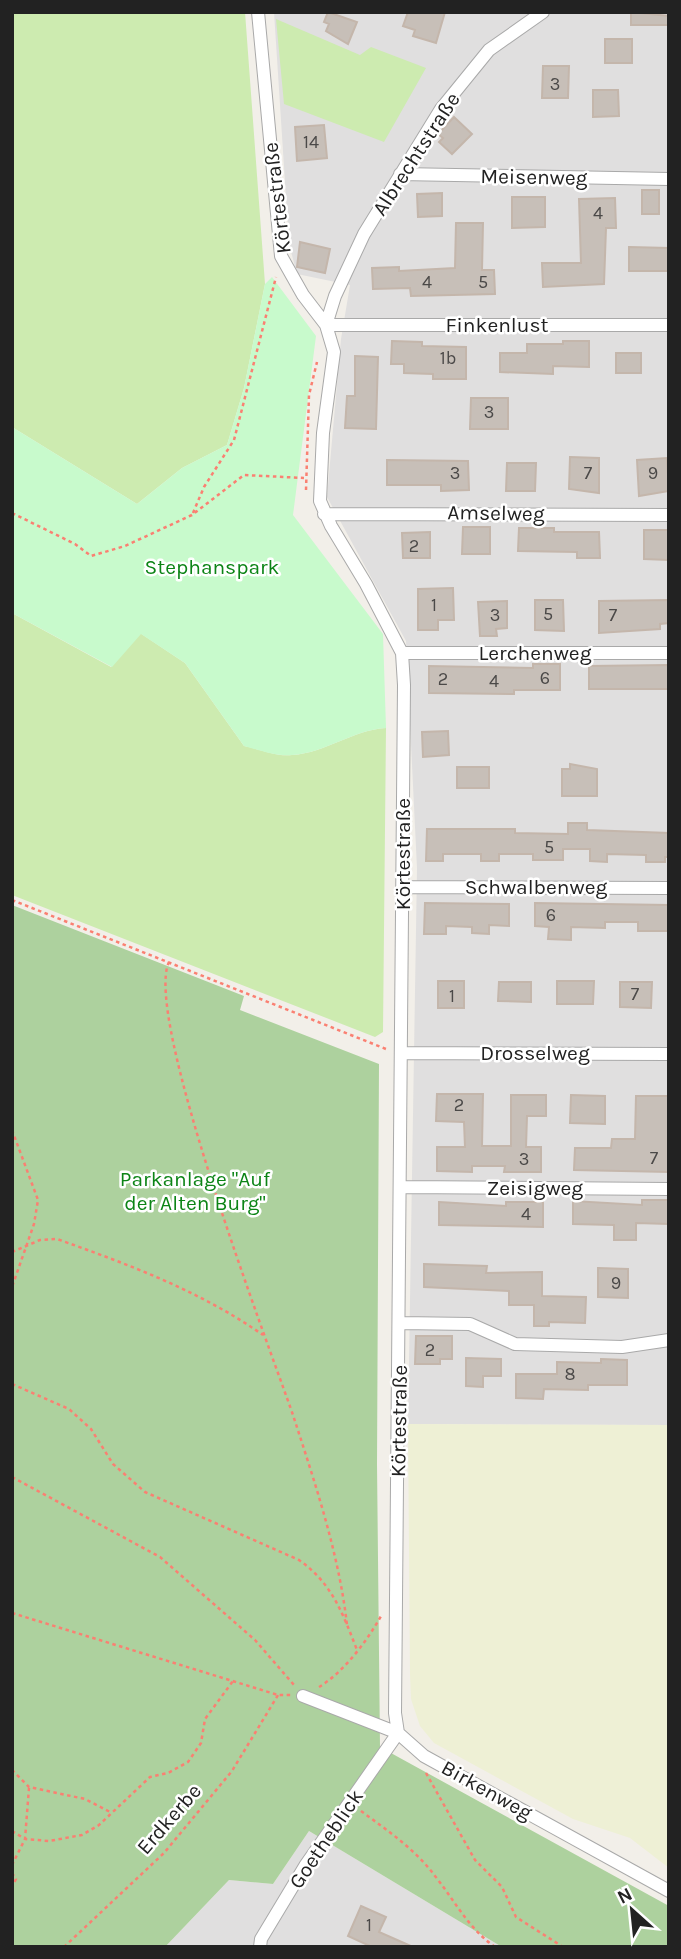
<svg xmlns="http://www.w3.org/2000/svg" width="681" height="1959" viewBox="0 0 681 1959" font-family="Karla,sans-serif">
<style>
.residential{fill:#e0dfdf}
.farmland{fill:#eef0d5}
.grass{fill:#cdebb0}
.forest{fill:#add19e}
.park{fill:#c8facc}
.building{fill:#c7bfb8;stroke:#c4b6ab;stroke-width:2}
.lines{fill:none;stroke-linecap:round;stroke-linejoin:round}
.street-casing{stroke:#a9a9a9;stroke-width:14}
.path{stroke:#fa8072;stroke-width:2.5;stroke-dasharray:3.5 3.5;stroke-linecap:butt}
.street{stroke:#fff;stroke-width:12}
.labels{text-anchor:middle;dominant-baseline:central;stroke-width:5;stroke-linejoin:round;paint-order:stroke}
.number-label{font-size:18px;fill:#4b4948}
.street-label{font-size:21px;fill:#222;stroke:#fff}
.park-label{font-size:21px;fill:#0c8416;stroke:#fff}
</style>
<rect width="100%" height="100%" fill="#f2efe9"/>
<path class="residential" d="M274,12H669V1425L408,1424L417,868L406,641L327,497L341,339L350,285L297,274L289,244Z
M309,1831L502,1947H165L229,1880L273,1884Z"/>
<path class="farmland" d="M408,1424L669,1425V1868L630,1838L573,1819L434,1743L420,1726L411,1699L410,1674Z"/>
<path class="grass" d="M12,12H245L265,284L244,388L227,445L182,468L137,504L12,427Z
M276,19L360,55L371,47L426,68L384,142L284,104Z
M12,613L111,667L140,633L185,663L244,746C259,749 277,757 292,755C326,753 352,730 386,728L383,1032L375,1037L12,895Z"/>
<path class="forest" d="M12,905L244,996L240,1010L379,1064L377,1464L380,1747L669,1906V1947H502L309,1831L273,1884L229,1880L165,1947H12Z"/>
<path class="park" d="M272,277L316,336L293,515L383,634L386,728C352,730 326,753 292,755C277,757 259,750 244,746L185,663L141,634L112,667L12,613V427L137,504L182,468L227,445L244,388L265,284Z"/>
<path class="building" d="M328,12L357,22L348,44L326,31L329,24L324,22Z
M408,12H445L436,43L413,36L415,30L403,26Z
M631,12L669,16V25H631Z
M605,39H632V63H605Z
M543,66H569L568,98H542Z
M593,90H618L619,116L593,117Z
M454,117L472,134L452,154L439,142L443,138L438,134Z
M324,125L327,158L297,161L295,127Z
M642,190H659V214H642Z
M442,193V216L418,217L417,194Z
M512,197H545V227L512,228Z
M615,198L616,228H606L604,284L543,287L542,263H581L579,199Z
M456,223H483L482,270H494L495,294L411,296L410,288L373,289L372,268L399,267V271L455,268Z
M300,242L330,249L325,273L297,267Z
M629,247L669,248V271H629Z
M392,341L422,342V346L466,347V379H433V374L404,373V364H391Z
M563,341H589V367L553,366V374L500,372V353H527V344H563Z
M616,353H641V373H616Z
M355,356L378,357L376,429L345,428L347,396H355Z
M471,398H508V429H470Z
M570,457L599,458V493L569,489Z
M667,458L669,491L639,496L637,460Z
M387,460L468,461L469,490L441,491V485H387Z
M507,463H536L535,491H506Z
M463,527H490V554H462Z
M519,528H554V532H599L600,558H577V552L518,551Z
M644,530H669V560L644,559Z
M430,532V558H403L402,533Z
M453,588L454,620H438V630H418V589Z
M535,600H563L564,631L535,630Z
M669,600V623L660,624V629L599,633V601Z
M507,601V628L496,629L497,636H480L478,602Z
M533,664H560V690H514V694L429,693V666L533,668Z
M669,665V689H589V666Z
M448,731L449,755L423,757L422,732Z
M570,764L597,769V796H562V769H570Z
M457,767H489V788H457Z
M568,823H587V830L669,833V857H665V862H646V855L607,854V862L590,861V849H563V860H533V854H499V861H481V854H443V861H426L427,829H515V833L568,834Z
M425,903L509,904V926L489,925V934L472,933V927L446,926V934H424Z
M535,903L669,905V931H638V922H605V928L571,927V940L548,939L549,927L535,926Z
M438,981H464V1008H438Z
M557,981H594L593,1004H557Z
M499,982H531V1002L498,1001Z
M620,982H652L651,1008L620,1007Z
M437,1094H483L482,1146H511V1095H546V1116H527L526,1147H541V1172H504L505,1166H472V1172L437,1171V1147H465L464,1122L436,1121Z
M571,1095L605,1096V1124L570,1123Z
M636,1096H669V1172L574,1170L575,1148H611L612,1139H635Z
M642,1200H669V1224L636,1223V1240H614V1225L573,1224V1201L642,1205Z
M439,1202L506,1206V1202H543V1227L439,1225Z
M424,1264L487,1266L486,1273L542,1272V1296L586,1297L585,1323L549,1322V1326H534V1305H509V1291L424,1287Z
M598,1268L628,1269V1298L598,1297Z
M416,1336H452V1359H440V1364H415Z
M466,1358L501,1359V1376H483V1387L466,1386Z
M601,1359L627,1360V1385H588V1390L544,1389L543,1399L516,1398V1374H557V1362L601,1363Z
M361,1906L386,1917L379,1932L413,1947H372L348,1936Z"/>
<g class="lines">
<g class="street-casing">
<path id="street" d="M258,12L281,256L303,295L326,325L334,352L323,433L320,501L331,526L366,584L402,653L404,685L395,1713L398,1733L305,1866L261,1939L260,1947
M543,12L489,50L441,109L364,234L335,296L326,325H669
M400,174L669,179
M324,514L669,515
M402,653H669
M402,887L669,888
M402,1053L669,1054
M401,1187L669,1189
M401,1323L470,1324L515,1344L622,1347L669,1340
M303,1696L398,1733L424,1756L669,1891"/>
</g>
<path class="path" d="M306,490L309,395L317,362
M12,513L75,544L91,556L125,546L192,515L244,475L304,478
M193,513L204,487L234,440L276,277
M12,900L386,1049
M169,962C143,1016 268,1343 293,1415C315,1483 339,1554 347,1625
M12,1130L38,1200L34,1224L12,1287
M12,1252L40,1240L57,1239C130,1265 200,1291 263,1335
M12,1384L69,1409L91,1429L113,1464L145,1492L299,1560C332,1583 343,1614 357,1650
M12,1477L160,1557L255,1640L294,1685
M12,1613L278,1695H291
M319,1687C344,1672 367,1641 381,1616
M12,1770L29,1787L85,1799L112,1813
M426,1773L475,1860L502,1887L516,1917L563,1947
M361,1811C388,1831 415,1849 435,1876C455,1901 468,1928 495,1947
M12,1831L25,1839L49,1841L82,1835L99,1825L150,1777L168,1773L188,1762L201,1743L205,1719L233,1681
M12,1865L25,1839L29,1788
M12,1873L16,1879L12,1887
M64,1947L164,1853L232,1771L278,1695"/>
<use href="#street" class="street"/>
</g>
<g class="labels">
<g class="number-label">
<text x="555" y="84">3</text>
<text x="311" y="142">14</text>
<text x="598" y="213">4</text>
<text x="427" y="282">4</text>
<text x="483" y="282">5</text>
<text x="448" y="358">1b</text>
<text x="489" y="412">3</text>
<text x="455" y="473">3</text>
<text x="588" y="473">7</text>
<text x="653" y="473">9</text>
<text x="414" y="546">2</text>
<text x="434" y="605">1</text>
<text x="548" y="614">5</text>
<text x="495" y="615">3</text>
<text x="613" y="615">7</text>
<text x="545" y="678">6</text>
<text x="443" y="679">2</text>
<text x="494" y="681">4</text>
<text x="549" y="847">5</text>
<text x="551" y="915">6</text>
<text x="635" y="994">7</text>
<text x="452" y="996">1</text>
<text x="459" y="1105">2</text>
<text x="654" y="1158">7</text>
<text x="524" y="1159">3</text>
<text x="526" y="1214">4</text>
<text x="616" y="1283">9</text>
<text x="430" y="1350">2</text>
<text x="570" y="1374">8</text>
<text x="369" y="1925">1</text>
</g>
<g class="street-label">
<text transform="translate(416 154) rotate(-57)">Albrechtstraße</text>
<text transform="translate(534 177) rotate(1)">Meisenweg</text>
<text transform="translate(277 198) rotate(-97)">Körtestraße</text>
<text x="497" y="325">Finkenlust</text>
<text transform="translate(496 513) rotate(1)">Amselweg</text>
<text x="535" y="653">Lerchenweg</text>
<text transform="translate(403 854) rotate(-90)">Körtestraße</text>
<text x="536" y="887">Schwalbenweg</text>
<text x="535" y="1053">Drosselweg</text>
<text x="535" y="1188">Zeisigweg</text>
<text transform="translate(399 1421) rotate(-89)">Körtestraße</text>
<text transform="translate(487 1790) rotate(29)">Birkenweg</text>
<text transform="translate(169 1819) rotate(-49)">Erdkerbe</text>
<text transform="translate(326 1839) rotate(-56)">Goetheblick</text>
</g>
<g class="park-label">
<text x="212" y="567">Stephanspark</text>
<text x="195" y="1179">Parkanlage "Auf<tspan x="195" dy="24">der Alten Burg"</tspan></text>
</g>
</g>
<rect width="681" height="1959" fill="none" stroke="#222222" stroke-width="28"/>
<g transform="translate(632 1910) rotate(333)" stroke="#ffffff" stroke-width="5" paint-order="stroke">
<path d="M0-5L12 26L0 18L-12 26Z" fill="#222222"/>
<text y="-10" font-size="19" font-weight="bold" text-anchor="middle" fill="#222222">N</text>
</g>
</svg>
